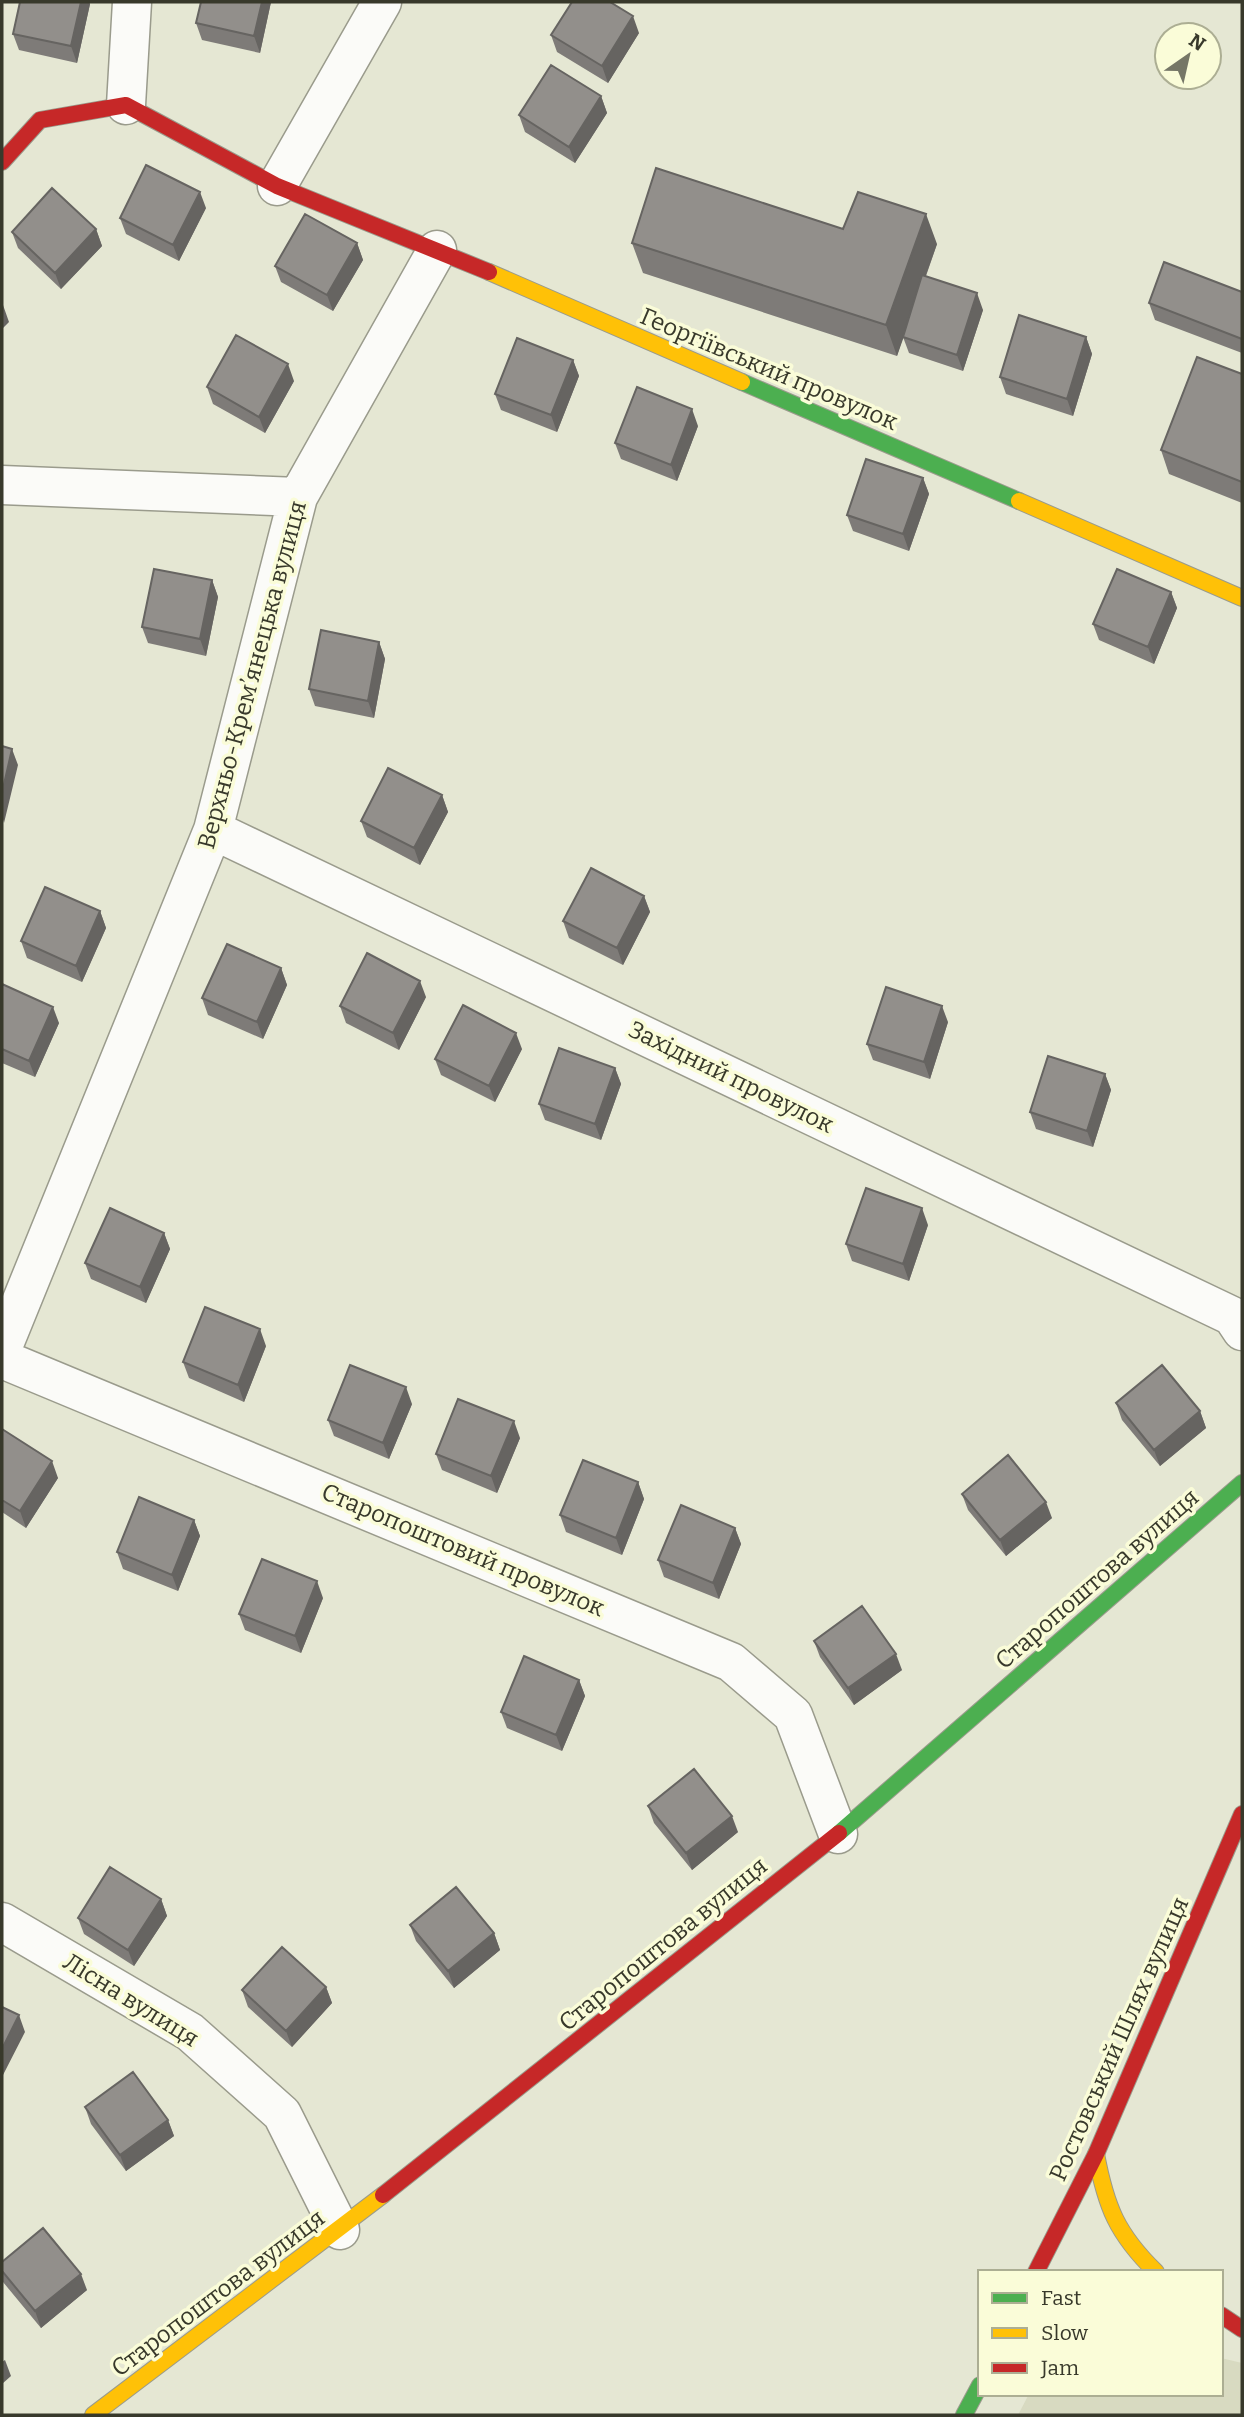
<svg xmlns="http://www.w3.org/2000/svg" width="1244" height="2417" viewBox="0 0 1244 2417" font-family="Bitter,serif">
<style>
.green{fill:#d8dac1}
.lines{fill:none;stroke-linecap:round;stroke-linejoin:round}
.street-casing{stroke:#9a9b8c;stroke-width:41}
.fast-casing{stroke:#9a9b8c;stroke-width:18}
.slow-casing{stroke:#9a9b8c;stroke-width:18}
.jam-casing{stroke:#9a9b8c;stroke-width:18}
.street{stroke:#fbfbf8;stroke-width:38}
.fast{stroke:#4caf50;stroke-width:16}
.slow{stroke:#ffc107;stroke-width:16}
.jam{stroke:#c62828;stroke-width:16}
.wall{fill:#7e7b78}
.shaded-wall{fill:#666461}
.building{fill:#928f8b;stroke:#666461;stroke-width:2}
.labels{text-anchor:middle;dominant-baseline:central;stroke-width:7;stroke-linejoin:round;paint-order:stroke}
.street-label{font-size:24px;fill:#38392b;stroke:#fafcd8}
</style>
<rect width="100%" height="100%" fill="#e5e7d3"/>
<path class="green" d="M1221,2358L1242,2363V2415H1018L1029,2394H1221Z"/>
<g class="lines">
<g class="street-casing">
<path id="street" d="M126,105L132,2
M277,186L382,2
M2,485L298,497
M213,830L1232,1316L1242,1331
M2,1349L213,830L298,497L437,250
M2,1359L731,1662L793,1715L838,1834
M2,1922L190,2032L282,2114L340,2230"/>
</g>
<g class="fast-casing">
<path id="fast" d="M742,382L1019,501
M839,1833L1242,1483
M964,2415L980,2385"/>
</g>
<g class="slow-casing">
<path id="slow" d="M489,272L742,382
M1019,501L1242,598
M1096,2154C1106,2207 1117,2234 1156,2272
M93,2415L383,2195"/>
</g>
<g class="jam-casing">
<path id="jam" d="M2,162L40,120L126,105L277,186L489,272
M383,2195L839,1833
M1036,2272L1096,2154L1242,1814
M1221,2315L1242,2329"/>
</g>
<use href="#street" class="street"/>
<use href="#fast" class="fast"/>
<use href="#slow" class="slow"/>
<use href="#jam" class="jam"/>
</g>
<path class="wall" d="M20,2H89L90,4L77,63L19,50L13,34Z
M201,2H271L260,53L202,40L196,23Z
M639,33L608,83L557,52L551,35Z
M601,96L607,113L575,163L525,132L519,115Z
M206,208L179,261L126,234L120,218Z
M96,229L102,246L61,289L18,248L12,232Z
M843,229L937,244L926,276L983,310L963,371L909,353L903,337L897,356L643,273L632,243Z
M357,243L363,260L333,311L281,282L275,266Z
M1242,292V353L1155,320L1149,303Z
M1086,337L1092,354L1073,416L1006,394L1000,377Z
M573,360L579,376L557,432L501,410L495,394Z
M1242,374V503L1169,474L1161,450Z
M294,381L265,433L213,404L207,387Z
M698,426L677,481L621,459L615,443Z
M923,478L929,494L909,551L853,531L847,515Z
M212,580L218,597L206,656L148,643L142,627Z
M1171,592L1177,608L1154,664L1099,640L1093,624Z
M379,642L385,659L374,718L315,706L309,689Z
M442,795L448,812L420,865L367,837L361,821Z
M644,896L650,912L623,965L569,938L563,921Z
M100,911L106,928L82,982L27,958L21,941Z
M281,968L287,985L263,1039L208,1015L202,998Z
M2,984L59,1023L35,1077L2,1063Z
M426,997L399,1050L346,1023L340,1006Z
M948,1022L930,1079L873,1060L867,1044Z
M522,1049L495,1102L441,1075L435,1059Z
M615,1068L621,1084L601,1140L545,1120L539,1104Z
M1105,1074L1111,1090L1093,1147L1036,1129L1030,1112Z
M928,1225L909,1281L852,1261L846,1244Z
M164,1233L170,1249L146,1303L91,1279L85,1263Z
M266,1346L244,1402L189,1378L183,1362Z
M1116,1403L1200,1411L1206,1428L1160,1466L1122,1420Z
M412,1404L389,1459L334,1436L328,1420Z
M2,1429L58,1478L26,1528L2,1512Z
M520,1438L497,1493L442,1470L436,1454Z
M638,1482L644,1499L622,1555L566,1532L560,1515Z
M962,1494L1052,1518L1006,1556L968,1510Z
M194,1520L200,1536L178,1591L123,1569L117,1552Z
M735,1528L741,1544L719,1599L664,1577L658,1560Z
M323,1598L301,1653L245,1630L239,1614Z
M814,1641L902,1670L854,1705L820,1657Z
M579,1680L585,1696L562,1751L507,1728L501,1712Z
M648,1806L738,1832L692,1870L654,1823Z
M161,1899L167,1916L134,1966L84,1934L78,1918Z
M410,1925L494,1933L500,1950L454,1988L416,1941Z
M326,1987L332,2003L292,2047L248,2007L242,1990Z
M85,2107L168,2120L174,2136L126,2171L91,2124Z
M2,2262L87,2290L41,2328L3,2282L2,2277Z"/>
<path class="shaded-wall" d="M81,2H89L90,4L77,63L71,46Z
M262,2H271L260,53L254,36Z
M633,16L639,33L608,83L602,66Z
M601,96L607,113L575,163L569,147Z
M200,192L206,208L179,261L173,245Z
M926,214L937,244L897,356L886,325Z
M96,229L102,246L61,289L55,273Z
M357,243L363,260L333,311L327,295Z
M977,293L983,310L963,371L957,355Z
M3,305L9,322L2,329V306Z
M1086,337L1092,354L1073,416L1067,399Z
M573,360L579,376L557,432L551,415Z
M288,364L294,381L265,433L259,417Z
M692,409L698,426L677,481L671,465Z
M923,478L929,494L909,551L903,534Z
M212,580L218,597L206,656L200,639Z
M1171,592L1177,608L1154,664L1148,647Z
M379,642L385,659L374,718L368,701Z
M12,749L18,765L4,823L2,816V793Z
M442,795L448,812L420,865L414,848Z
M644,896L650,912L623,965L617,948Z
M100,911L106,928L82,982L76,966Z
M281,968L287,985L263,1039L257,1022Z
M420,981L426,997L399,1050L393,1033Z
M942,1006L948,1022L930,1079L924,1062Z
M53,1007L59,1023L35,1077L29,1061Z
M516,1033L522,1049L495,1102L489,1086Z
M615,1068L621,1084L601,1140L595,1124Z
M1105,1074L1111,1090L1093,1147L1087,1131Z
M922,1208L928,1225L909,1281L903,1264Z
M164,1233L170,1249L146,1303L140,1287Z
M260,1329L266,1346L244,1402L238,1385Z
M406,1387L412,1404L389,1459L383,1443Z
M1200,1411L1206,1428L1160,1466L1154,1450Z
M514,1421L520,1438L497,1493L491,1476Z
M52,1461L58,1478L26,1528L20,1511Z
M638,1482L644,1499L622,1555L616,1538Z
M1046,1502L1052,1518L1006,1556L1000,1540Z
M194,1520L200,1536L178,1591L172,1575Z
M735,1528L741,1544L719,1599L713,1583Z
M317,1581L323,1598L301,1653L295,1636Z
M896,1654L902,1670L854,1705L848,1688Z
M579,1680L585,1696L562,1751L556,1735Z
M732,1816L738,1832L692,1870L686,1853Z
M161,1899L167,1916L134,1966L128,1950Z
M494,1933L500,1950L454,1988L448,1971Z
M326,1987L332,2003L292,2047L286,2031Z
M19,2015L25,2032L2,2077V2049Z
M168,2120L174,2136L126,2171L120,2155Z
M81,2274L87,2290L41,2328L35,2311Z
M5,2360L11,2376L2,2384V2362Z"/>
<path class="building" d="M20,2H81L71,46L13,34Z
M201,2H262L254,36L196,23Z
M572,2H610L633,16L602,66L551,35Z
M551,65L601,96L569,147L519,115Z
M146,165L200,192L173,245L120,218Z
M656,168L843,229L858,192L926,214L886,325L632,243Z
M52,188L96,229L55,273L12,232Z
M305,214L357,243L327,295L275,266Z
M1164,262L1242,292V339L1149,303Z
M922,275L977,293L957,355L903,337Z
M1019,315L1086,337L1067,399L1000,377Z
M236,335L288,364L259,417L207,387Z
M517,338L573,360L551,415L495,394Z
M1197,357L1242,374V482L1161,450Z
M637,387L692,409L671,465L615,443Z
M866,459L923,478L903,534L847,515Z
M154,569L212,580L200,639L142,627Z
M1117,569L1171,592L1148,647L1093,624Z
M321,630L379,642L368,701L309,689Z
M2,746L12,749L2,793Z
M388,768L442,795L414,848L361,821Z
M591,868L644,896L617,948L563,921Z
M45,887L100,911L76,966L21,941Z
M227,944L281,968L257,1022L202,998Z
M367,953L420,981L393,1033L340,1006Z
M2,984L53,1007L29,1061L2,1049Z
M886,987L942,1006L924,1062L867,1044Z
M463,1005L516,1033L489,1086L435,1059Z
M559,1048L615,1068L595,1124L539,1104Z
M1048,1056L1105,1074L1087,1131L1030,1112Z
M866,1188L922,1208L903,1264L846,1244Z
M110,1208L164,1233L140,1287L85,1263Z
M205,1307L260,1329L238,1385L183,1362Z
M350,1365L406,1387L383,1443L328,1420Z
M1162,1365L1200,1411L1154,1450L1116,1403Z
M458,1399L514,1421L491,1476L436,1454Z
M2,1429L52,1461L20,1511L2,1500Z
M1008,1455L1046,1502L1000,1540L962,1494Z
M583,1460L638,1482L616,1538L560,1515Z
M139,1497L194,1520L172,1575L117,1552Z
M681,1505L735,1528L713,1583L658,1560Z
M262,1559L317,1581L295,1636L239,1614Z
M862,1606L896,1654L848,1688L814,1641Z
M524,1656L579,1680L556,1735L501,1712Z
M694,1769L732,1816L686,1853L648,1806Z
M110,1867L161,1899L128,1950L78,1918Z
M456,1887L494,1933L448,1971L410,1925Z
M282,1947L326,1987L286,2031L242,1990Z
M2,2007L19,2015L2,2049Z
M133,2072L168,2120L120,2155L85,2107Z
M43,2228L81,2274L35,2311L2,2271V2262Z"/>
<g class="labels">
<g class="street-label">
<text transform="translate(769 369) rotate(23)">Георгіївський провулок</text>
<text transform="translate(252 675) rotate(-75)">Верхньо-Крем’янецька вулиця</text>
<text transform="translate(731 1077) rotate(26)">Західний провулок</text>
<text transform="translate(463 1550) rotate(23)">Старопоштовий провулок</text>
<text transform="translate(1097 1579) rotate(-41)">Старопоштова вулиця</text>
<text transform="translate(663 1944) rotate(-39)">Старопоштова вулиця</text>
<text transform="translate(131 2000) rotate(32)">Лісна вулиця</text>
<text transform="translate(1119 2039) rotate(-66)">Ростовський Шлях вулиця</text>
<text transform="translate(218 2293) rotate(-37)">Старопоштова вулиця</text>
</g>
</g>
<rect width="1244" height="2417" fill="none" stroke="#38392b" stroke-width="7"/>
<rect x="978" y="2270" width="245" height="126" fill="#fafcd8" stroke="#acae93" stroke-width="2"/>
<rect x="992" y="2293" width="35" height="10" fill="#4caf50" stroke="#acae93" stroke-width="2"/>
<text x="1041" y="2305" font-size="21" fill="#38392b">Fast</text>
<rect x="992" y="2328" width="35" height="10" fill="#ffc107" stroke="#acae93" stroke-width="2"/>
<text x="1041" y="2340" font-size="21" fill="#38392b">Slow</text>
<rect x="992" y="2363" width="35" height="10" fill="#c62828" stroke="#acae93" stroke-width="2"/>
<text x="1041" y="2375" font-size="21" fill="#38392b">Jam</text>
<g transform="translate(1188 56) rotate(34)"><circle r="33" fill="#fafcd8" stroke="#acae93" stroke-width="2"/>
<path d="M0-5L12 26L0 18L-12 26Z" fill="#757666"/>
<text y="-10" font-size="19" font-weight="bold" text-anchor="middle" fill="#38392b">N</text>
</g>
</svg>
